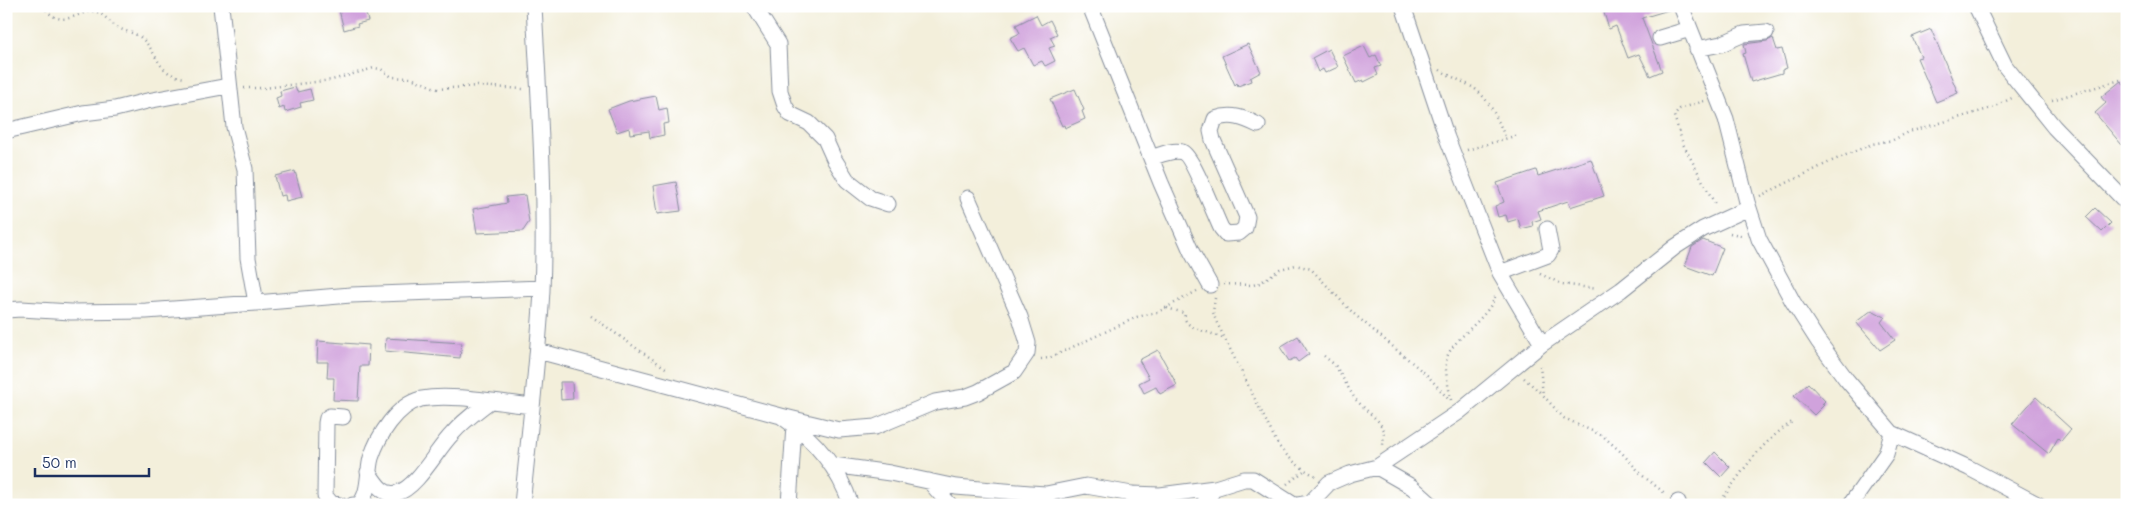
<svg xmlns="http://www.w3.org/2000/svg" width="2133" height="511" viewBox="0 0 2133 511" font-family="Mali,sans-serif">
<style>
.building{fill:#d0a2dc}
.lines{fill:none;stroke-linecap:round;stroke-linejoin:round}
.minor-casing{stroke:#878f9c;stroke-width:17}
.path{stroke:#878f9c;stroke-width:2.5;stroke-dasharray:1 4;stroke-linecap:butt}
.minor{stroke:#fff;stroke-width:15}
</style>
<rect width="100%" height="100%" fill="#fff"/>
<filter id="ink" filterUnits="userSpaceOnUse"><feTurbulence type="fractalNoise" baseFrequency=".02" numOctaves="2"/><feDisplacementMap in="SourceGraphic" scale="10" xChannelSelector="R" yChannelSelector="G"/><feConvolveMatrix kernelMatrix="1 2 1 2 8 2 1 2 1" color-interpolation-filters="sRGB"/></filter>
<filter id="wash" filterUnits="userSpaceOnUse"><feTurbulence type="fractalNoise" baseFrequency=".0096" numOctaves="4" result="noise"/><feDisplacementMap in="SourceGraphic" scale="20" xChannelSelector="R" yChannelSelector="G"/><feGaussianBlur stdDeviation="1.12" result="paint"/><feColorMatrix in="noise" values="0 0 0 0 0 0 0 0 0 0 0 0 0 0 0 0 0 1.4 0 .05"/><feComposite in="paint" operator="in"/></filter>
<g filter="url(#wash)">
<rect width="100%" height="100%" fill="#f3efdb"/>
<g id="blocks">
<path class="building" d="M338,6H364L368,21L357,24L358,26L344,30Z
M1625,6H1671L1672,9L1642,18L1662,71L1650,76L1639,54L1628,58L1616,26L1609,29L1604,13Z
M1036,15L1041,25L1050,20L1057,34L1050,37L1055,46L1049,48L1055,61L1045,66L1042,61L1033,65L1024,48L1018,51L1010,38L1020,33L1016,25Z
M1931,29L1958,93L1936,102L1917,58L1921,57L1912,37Z
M1773,38L1777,50L1782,49L1787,68L1782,70V73L1751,82L1743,54L1746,53L1744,44L1767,41Z
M1248,44L1261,72L1250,78L1251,81L1238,86L1237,83L1235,85L1222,56Z
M1364,46L1370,58L1376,55L1381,66L1375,68L1378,75L1364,82L1363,80L1356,83L1343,56Z
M1329,49L1338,67L1325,73L1323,69L1318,72L1312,58Z
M2121,81L2127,88V151L2095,113L2106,103L2101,97Z
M295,87L297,92L310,89L313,100L300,103L301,107L285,112L284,107L279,109L276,98L281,96L280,91Z
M1075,89L1084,110L1082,111L1085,119L1065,128L1064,125L1062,126L1050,99Z
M656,96L659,110L667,108L669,123L663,124L664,135L650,138L649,131L630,134L629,128L617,132L608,109L629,101Z
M1591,159L1604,196L1570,207L1568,201L1538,211L1541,219L1532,222L1533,226L1521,229L1518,219L1508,222L1506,215L1498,217L1495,206L1504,202L1497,183L1536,170L1538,176Z
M295,171L302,197L286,201L285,195L280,196L275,176Z
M676,182L681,211L657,214L653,186Z
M525,195L529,222L523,231L477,233L473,209L507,203L506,197Z
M2095,208L2111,223L2102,232L2086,217Z
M1703,240L1723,248L1712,276L1685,266L1692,247Z
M1872,310L1885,317L1881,322L1895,340L1880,350L1856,322Z
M1298,336L1309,354L1298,362L1295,358L1289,361L1280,347Z
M386,338L462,343L460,358L385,351Z
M318,341L369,345L368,366H360L358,401L333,400L334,378H327L328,362H317Z
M1158,350L1177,385L1160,394L1156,387L1144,393L1139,383L1149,378L1139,360Z
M560,382H572L573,399L561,400Z
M1808,383L1825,401L1822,404L1824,405L1814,415L1794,396Z
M2036,397L2071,429L2061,441L2058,438L2049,454L2012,424Z
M1715,452L1730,467L1721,477L1706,462Z"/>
</g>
</g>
<g filter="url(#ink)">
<use href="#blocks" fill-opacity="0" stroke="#878f9c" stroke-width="1"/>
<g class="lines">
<g class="minor-casing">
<path id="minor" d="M221,6L234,127L245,169L248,258L256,303L351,295L542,288
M754,6L778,44L780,91L785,106L790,114L809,123L825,139L834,159L847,180L870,198L888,204
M1090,6L1161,183L1191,251L1210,285
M1403,6L1447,138L1500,273L1542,344
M1681,6L1726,119L1747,202L1759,239L1793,302L1818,341L1846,379L1892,433L1969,468L2039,505
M1976,6L2005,66L2054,127L2127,203
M1660,38L1690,29
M1697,49L1721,44L1744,34L1766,32
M6,131L83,113L115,109L147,101L228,86
M1151,158C1160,155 1173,149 1182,152C1192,155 1215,216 1221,228L1226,234L1239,233L1245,228L1247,217L1213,140L1211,131L1215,119C1232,113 1244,118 1258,125
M1500,273L1548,255L1551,250L1547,229
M6,310L21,309L71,312L146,311L256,303
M538,351L781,416C813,438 839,468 851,505
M781,416L839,430L875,427L935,402L965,397L978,392L1014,372L1027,353L1028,343L1020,317L968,198
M833,465L890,473L956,487L1030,493L1046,494L1086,486L1132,494L1160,495L1215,488L1244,479H1253L1294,505
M1377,467L1412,487L1432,505
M368,472C375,481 382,497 397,493C417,488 437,449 452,434C463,421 476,412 490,401
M929,481L950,505
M1678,502L1679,505
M340,505L331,503L325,496L326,423L327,418L330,416L343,417
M353,505H358C370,495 367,473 371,458C378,436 397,405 421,399C451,393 501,403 532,406
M522,505C529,433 538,362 542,290C546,195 539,101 534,6
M789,505L794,425
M1203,505L1215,488
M1298,505L1310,503L1329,483L1350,474L1377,467L1459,412L1542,344L1621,290L1675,247L1703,229L1749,208
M1850,505L1886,454L1892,433"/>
</g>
<path class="path" d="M43,6C64,36 84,2 101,14C107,18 112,25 119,28C126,32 133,32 140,37C160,53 155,75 186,78
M1440,70C1451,77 1465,82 1475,89C1491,101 1498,121 1506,139
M244,88H264L332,80L374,68L381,69L392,77L411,78L438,89L477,86L523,89
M2052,100L2127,78
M1704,101L1680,109L1674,116L1683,144L1716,206
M1467,150L1518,135
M1760,196L1832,161L1872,144L1893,140L1909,132L1992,108L2012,98
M1730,233L1744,236
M1540,274L1562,284L1597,289
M1224,284L1253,285L1260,283L1280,269L1296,265L1311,269L1354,314L1428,376L1450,401
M1215,298L1213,312L1216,321L1278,445C1288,458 1301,469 1316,476
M1167,308L1184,313C1185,315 1184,318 1186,321C1189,329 1215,333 1224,339
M591,316C617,334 642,353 669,370
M1324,356L1335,365L1355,399L1379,422L1384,430L1383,445
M1041,359L1049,358L1137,317L1158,312L1197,291
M1540,366L1543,395L1558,412L1564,418L1603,436L1621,452L1643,476L1666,494
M1524,378L1542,394
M1451,400C1449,388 1445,374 1446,362C1448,340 1489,320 1496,294
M1287,484L1304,471
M1718,505C1742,472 1758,445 1792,422"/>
<use href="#minor" class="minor"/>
</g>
</g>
<rect width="2133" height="511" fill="none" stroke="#fff" stroke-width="25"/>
<path d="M35 468v8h114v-8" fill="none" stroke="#1b2f5e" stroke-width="2.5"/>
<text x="42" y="468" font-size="15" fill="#1b2f5e" stroke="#ffffff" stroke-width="4" paint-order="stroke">50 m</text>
</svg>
